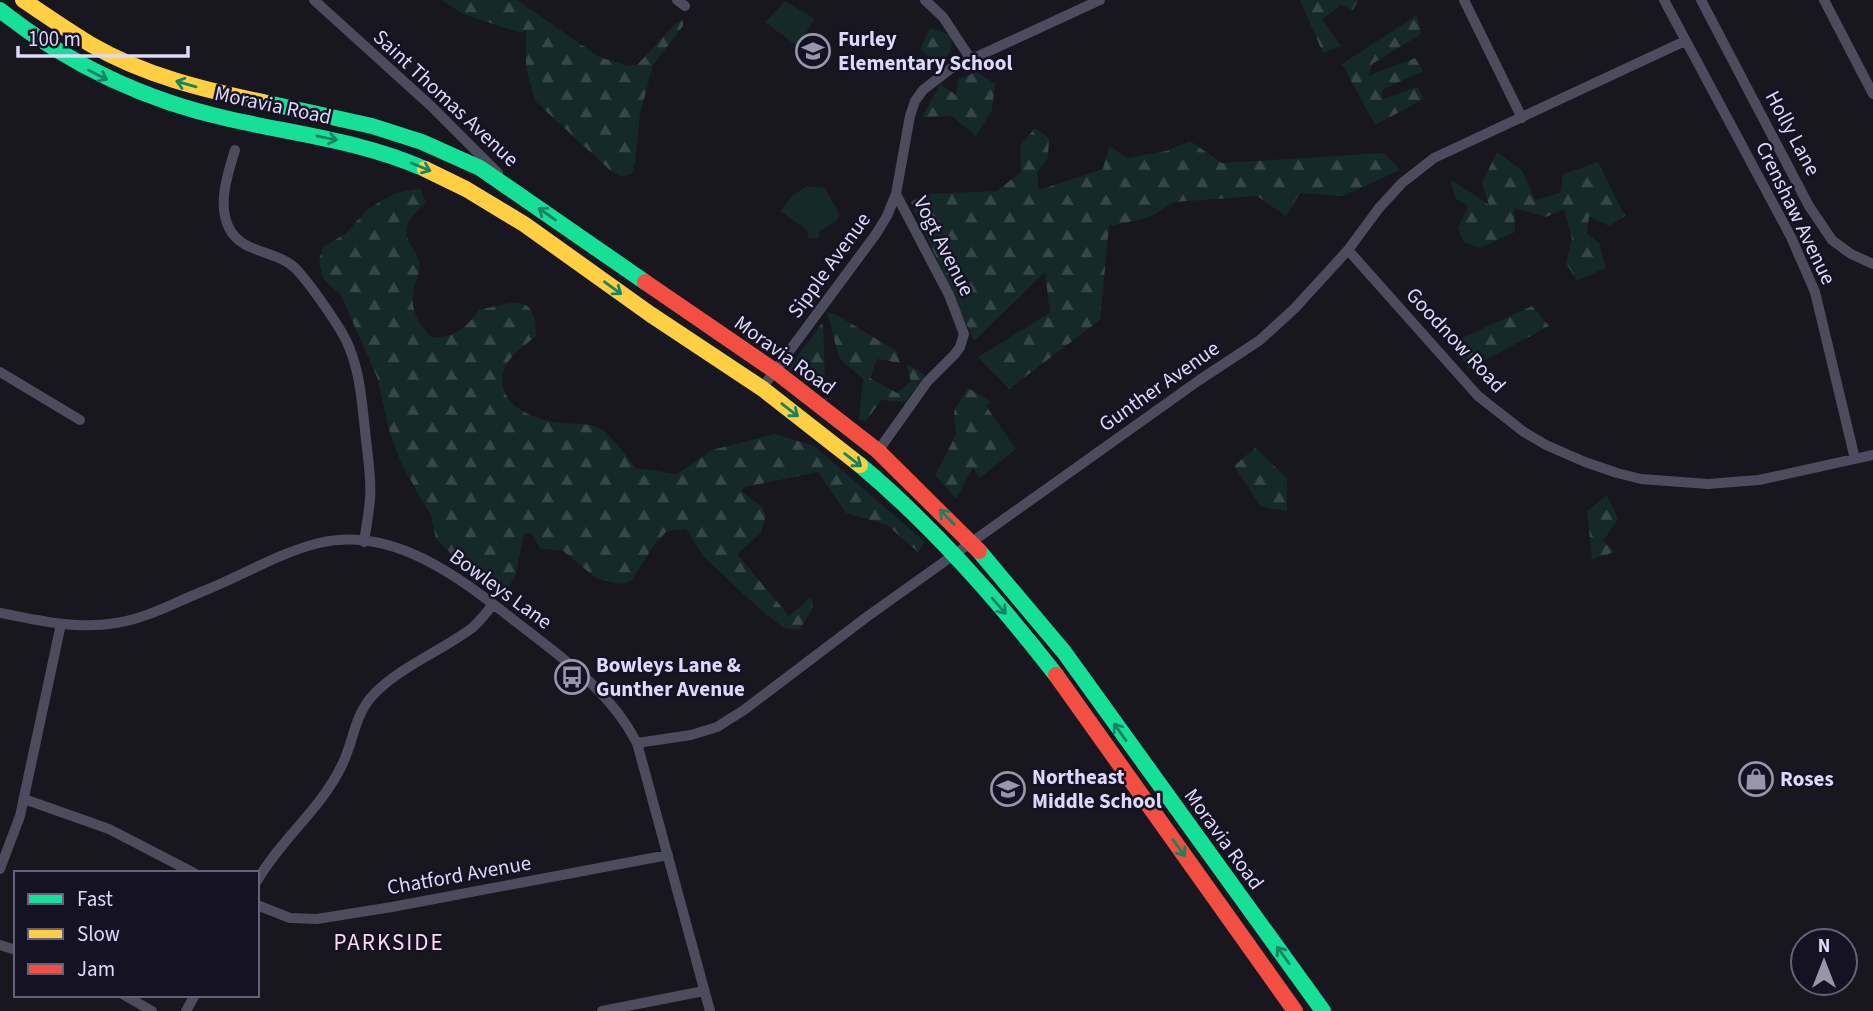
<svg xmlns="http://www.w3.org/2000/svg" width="1873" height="1011" viewBox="0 0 1873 1011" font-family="'Source Sans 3',sans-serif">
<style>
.green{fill:#152929}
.forest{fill:url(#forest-firs)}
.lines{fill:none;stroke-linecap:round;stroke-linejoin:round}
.street{stroke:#4d4c5e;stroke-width:10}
.fast{stroke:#16e098;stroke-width:16}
.slow{stroke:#ffcf43;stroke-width:16}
.jam{stroke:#f24e42;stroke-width:16}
.oneway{stroke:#168363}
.labels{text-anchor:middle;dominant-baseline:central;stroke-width:5;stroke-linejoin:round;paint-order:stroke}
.poi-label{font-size:21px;font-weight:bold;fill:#ddd9fa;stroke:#151223;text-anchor:start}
.street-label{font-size:21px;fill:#ddd9fa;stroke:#151223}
.neighbourhood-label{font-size:23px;letter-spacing:2px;fill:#fadbee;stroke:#151223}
</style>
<defs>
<pattern id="forest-firs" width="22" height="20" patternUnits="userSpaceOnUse" patternTransform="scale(1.75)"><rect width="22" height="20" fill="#152929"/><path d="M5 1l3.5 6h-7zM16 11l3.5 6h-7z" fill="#374749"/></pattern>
</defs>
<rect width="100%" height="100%" fill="#18161f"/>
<path class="green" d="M785,1L815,19L797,46L765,22Z
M807,186L825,188L840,215L836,221L819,232V238H808L807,230L780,211L793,195Z"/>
<path class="forest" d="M441,0H517L599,57L628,66L638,64L675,24L682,20L683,21V26L653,65L640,114L635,163L632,173L622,177L611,171L535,101L526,68V30L521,33L463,14Z
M1300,0H1358L1353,10L1341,5L1322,19L1341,46L1323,53Z
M1417,15L1421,34L1372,64L1368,76L1415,58L1423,71L1382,90L1383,99L1417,87L1424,99L1375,125L1342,64Z
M930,28L952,35L950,52L940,66L920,49Z
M977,72L995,84L992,110L976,136L952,116L922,117L940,84L956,95L958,79Z
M1035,128L1049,138L1048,158L1037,172L1039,190L1103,169L1109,146L1128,158L1166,151L1190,141L1222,163L1384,153L1400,170L1343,196L1300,193L1286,216L1257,196L1174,202L1148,218L1109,226L1100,320L1009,389L978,357L1050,313L1045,272L974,341L911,202L925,194L997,191L1021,172L1020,146Z
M1497,152L1522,170L1535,200L1560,193L1563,174L1598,162L1625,216L1609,226L1589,216L1587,234L1600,244L1605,268L1577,281L1566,263L1572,239L1564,209L1546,217L1514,208L1515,232L1480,248L1464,242L1458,229L1468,206L1456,199L1451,183L1453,181L1489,205L1482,183Z
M420,188L426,202C420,210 408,218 407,227C404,243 417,250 419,262C421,272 416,279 414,288C409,307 418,324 431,337C454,339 466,328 479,310C512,303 536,290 536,336C520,349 498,363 503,386C507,408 531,417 552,422C568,425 591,421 604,431C616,441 626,456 636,468L677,474L712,450L775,434L814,446L925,542L918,552L887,525L846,513L818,472L745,487L741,491L762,507L766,516L761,533L737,554L789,616L810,598L813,602L812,610L799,630L784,628L763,612L704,557L686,529L667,531L654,545L631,581L621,584L597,579L562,550L541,549L531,533L524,534L515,577L504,593L470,572L436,539L431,516L402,465L390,434L377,377L341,295L323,279L319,261L323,247L345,234L368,209L393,194Z
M1532,306L1549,326L1469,369L1451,343Z
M827,312L837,315L896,351L900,363L877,359L870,378L897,393L911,381L906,363L925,375L905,402L881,400L866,421L859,420L863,379L839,358Z
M823,322L825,383L787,370Z
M968,388L991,402L986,406L1016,449L980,478L973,467L956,499L935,475L956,435L954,411Z
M1255,448L1287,478V511L1261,507L1234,466Z
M1607,495L1618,519L1603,541L1615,552L1592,559L1587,511Z"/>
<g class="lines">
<path class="street" d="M314,0L431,106L498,173
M677,0L685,6
M925,0L943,17L970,58
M1464,0L1522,118
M1664,0L1791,237L1815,292L1855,459
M1701,0L1809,206L1832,240L1851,254L1873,264
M1824,0L1873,94
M235,150C228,173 217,204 229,228C242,254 276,250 295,268C308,281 343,330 349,347C360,373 362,403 365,430C367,453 372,477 370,499C369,513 366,528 364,542
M1348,250L1478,396L1524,432L1546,445L1585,462L1617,473L1641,479L1708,484L1759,480L1873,455
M0,372L80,420
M762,388L876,234L887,216L896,194
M878,451L927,382L955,354L960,347L964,334L949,295L896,194L910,116L915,101L923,90L950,69L1100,0
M0,613C38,620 77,630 116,623C145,619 174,603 201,592C240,577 278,553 319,543C393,525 460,578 515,621C561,657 610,690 637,743L710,1011
M637,743L691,735L717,727L744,710L868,616L1198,381L1260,340L1294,309L1348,250L1379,208L1402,183L1434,158L1685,41
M24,799L109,829L194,873
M0,869L20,816L61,624
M257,881C281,839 321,809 342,765C354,741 354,714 375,693C402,666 441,651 472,628C480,621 487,612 493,604
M257,905L290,918L317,919L392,907L668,855
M0,945L16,950
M124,995L152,1011
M186,1011L195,995
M602,1011L704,991"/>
<path class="fast" d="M0,10C68,64 144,100 229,119C295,134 362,141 425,169
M263,102L372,126L422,142L480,168L645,282
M860,465C934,527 997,599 1056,675
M979,551L1064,652L1323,1011"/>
<path class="slow" d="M23,0C45,15 67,30 90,44C143,75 204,90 263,102
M425,169L466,189L524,224L650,314L763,389L860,465"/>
<path class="jam" d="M645,282L775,371L878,451L979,551
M1056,675L1295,1011"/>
</g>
<defs><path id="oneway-shaft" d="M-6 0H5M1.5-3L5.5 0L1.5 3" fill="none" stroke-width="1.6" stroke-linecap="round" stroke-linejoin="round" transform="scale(1.75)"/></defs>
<g class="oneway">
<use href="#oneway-shaft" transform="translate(98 75) rotate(27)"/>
<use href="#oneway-shaft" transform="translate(186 84) rotate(-164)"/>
<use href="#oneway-shaft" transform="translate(327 138) rotate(12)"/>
<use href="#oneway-shaft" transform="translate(421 167) rotate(22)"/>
<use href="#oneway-shaft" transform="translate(547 214) rotate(-145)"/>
<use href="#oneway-shaft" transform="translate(613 288) rotate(36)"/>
<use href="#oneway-shaft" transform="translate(790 410) rotate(38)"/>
<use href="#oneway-shaft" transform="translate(853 460) rotate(38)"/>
<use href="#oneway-shaft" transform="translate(947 517) rotate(-134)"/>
<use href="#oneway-shaft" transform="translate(999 606) rotate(49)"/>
<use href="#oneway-shaft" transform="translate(1120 732) rotate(-125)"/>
<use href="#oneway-shaft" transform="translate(1179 848) rotate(54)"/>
<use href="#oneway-shaft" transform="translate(1283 955) rotate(-126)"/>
</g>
<defs>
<g id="school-ring" transform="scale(1.75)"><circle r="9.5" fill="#151223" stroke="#9895ad" stroke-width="1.5"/><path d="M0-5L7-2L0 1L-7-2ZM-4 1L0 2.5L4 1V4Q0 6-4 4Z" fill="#9895ad"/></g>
<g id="bus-ring" transform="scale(1.75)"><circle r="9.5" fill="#151223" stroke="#9895ad" stroke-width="1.5"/><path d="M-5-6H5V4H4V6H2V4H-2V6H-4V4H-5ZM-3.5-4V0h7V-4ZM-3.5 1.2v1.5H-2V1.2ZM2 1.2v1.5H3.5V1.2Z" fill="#9895ad"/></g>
<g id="shop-ring" transform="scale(1.75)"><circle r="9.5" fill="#151223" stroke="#9895ad" stroke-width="1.5"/><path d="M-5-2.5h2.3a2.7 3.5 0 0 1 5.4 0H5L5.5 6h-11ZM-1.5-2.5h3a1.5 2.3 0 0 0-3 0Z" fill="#9895ad"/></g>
</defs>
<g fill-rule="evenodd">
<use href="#school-ring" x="813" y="51"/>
<use href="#bus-ring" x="572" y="677"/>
<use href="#shop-ring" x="1756" y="779"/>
<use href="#school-ring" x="1008" y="789"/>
</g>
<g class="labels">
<g class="poi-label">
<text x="838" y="39">Furley<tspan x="838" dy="24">Elementary School</tspan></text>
<text x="596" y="665">Bowleys Lane &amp;<tspan x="596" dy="24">Gunther Avenue</tspan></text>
<text x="1032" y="777">Northeast<tspan x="1032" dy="24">Middle School</tspan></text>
<text x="1780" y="779">Roses</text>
</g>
<g class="street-label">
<text transform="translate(446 98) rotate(43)">Saint Thomas Avenue</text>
<text transform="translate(273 105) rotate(12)">Moravia Road</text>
<text transform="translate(1793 133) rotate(62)">Holly Lane</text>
<text transform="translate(1796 213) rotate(64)">Crenshaw Avenue</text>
<text transform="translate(944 246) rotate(63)">Vogt Avenue</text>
<text transform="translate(829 265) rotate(-54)">Sipple Avenue</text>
<text transform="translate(1456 340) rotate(47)">Goodnow Road</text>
<text transform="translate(785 355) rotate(36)">Moravia Road</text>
<text transform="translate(1159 386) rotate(-35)">Gunther Avenue</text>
<text transform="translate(501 589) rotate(36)">Bowleys Lane</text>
<text transform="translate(1224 839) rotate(54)">Moravia Road</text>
<text transform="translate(459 875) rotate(-10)">Chatford Avenue</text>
</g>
<g class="neighbourhood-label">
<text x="389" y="942">PARKSIDE</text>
</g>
</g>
<rect x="14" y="871" width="245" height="126" fill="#151223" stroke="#656279" stroke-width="2"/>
<rect x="28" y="894" width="35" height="10" fill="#16e098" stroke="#656279" stroke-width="2"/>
<text x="77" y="906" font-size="21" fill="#ddd9fa">Fast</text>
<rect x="28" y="929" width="35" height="10" fill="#ffcf43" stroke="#656279" stroke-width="2"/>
<text x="77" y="941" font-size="21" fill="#ddd9fa">Slow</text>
<rect x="28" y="964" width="35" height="10" fill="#f24e42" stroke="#656279" stroke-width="2"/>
<text x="77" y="976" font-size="21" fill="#ddd9fa">Jam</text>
<g transform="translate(1824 962)"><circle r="33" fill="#151223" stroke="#656279" stroke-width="2"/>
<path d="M0-5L12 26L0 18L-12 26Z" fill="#9895ad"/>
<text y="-10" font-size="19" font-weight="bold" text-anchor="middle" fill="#ddd9fa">N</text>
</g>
<path d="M18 46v10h170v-10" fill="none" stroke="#ddd9fa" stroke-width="3.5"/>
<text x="28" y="46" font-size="21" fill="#ddd9fa" stroke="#151223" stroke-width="5" paint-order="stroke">100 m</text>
</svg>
